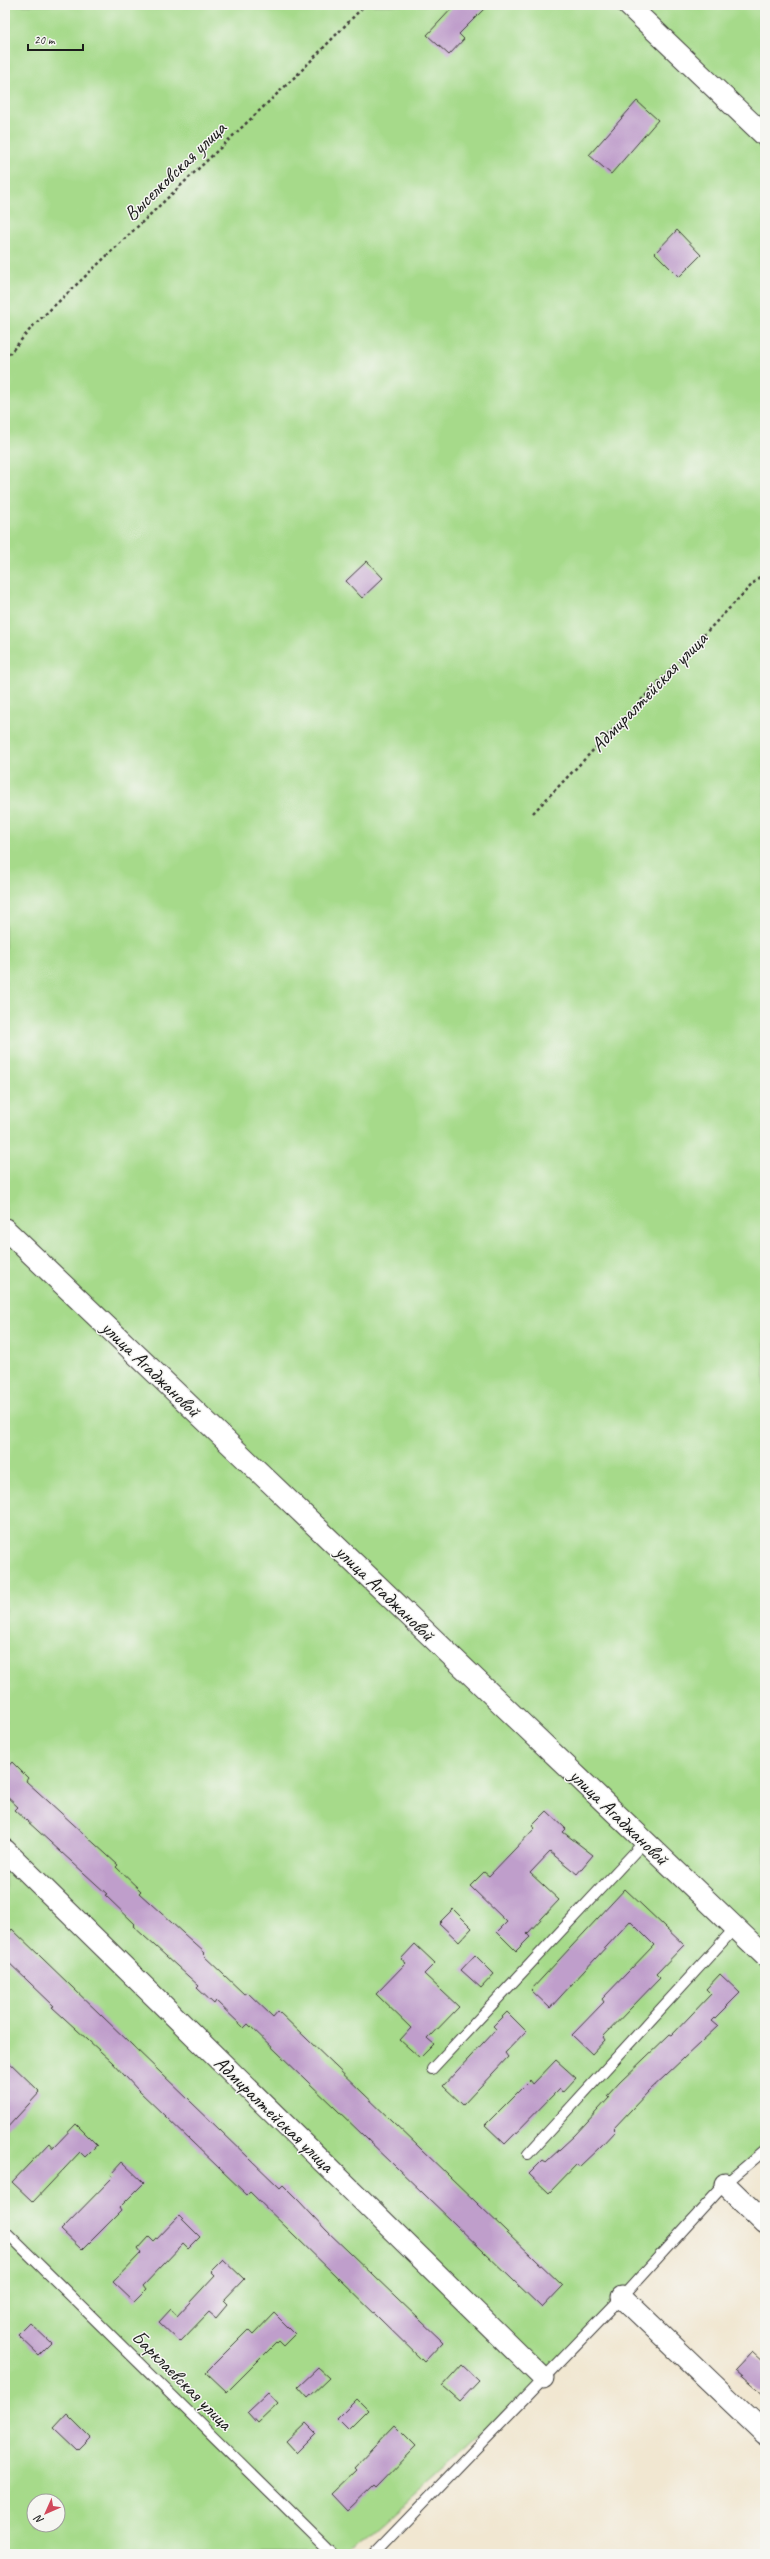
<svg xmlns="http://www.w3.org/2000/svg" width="770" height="2559" viewBox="0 0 770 2559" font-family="Caveat,sans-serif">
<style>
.green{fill:#a6da8a;stroke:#617b53;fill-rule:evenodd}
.building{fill:#bf9ecb}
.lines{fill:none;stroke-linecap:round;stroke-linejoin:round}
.service-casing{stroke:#3c3a37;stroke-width:12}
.minor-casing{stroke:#3c3a37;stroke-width:23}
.path{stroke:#3c3a37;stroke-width:2.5;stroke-dasharray:3 3;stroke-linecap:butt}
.service{stroke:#fff;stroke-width:10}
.minor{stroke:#fff;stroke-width:21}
.labels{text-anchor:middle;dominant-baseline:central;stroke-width:3;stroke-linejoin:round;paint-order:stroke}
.street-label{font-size:20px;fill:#1c1c1c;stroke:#f6f6f2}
</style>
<rect width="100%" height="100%" fill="#f6f6f2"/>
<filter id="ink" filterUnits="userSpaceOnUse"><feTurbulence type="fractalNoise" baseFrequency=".025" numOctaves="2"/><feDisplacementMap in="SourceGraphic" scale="8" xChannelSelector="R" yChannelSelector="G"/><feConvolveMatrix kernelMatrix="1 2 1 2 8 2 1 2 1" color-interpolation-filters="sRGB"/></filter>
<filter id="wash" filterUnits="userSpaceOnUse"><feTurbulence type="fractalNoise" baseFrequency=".012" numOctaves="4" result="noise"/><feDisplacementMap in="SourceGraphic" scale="16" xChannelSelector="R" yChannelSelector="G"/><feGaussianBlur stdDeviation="0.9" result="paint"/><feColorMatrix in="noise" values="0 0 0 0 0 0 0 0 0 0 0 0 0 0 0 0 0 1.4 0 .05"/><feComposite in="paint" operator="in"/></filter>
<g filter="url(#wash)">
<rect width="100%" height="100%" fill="#f1e7d1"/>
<path class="green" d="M5,5H765V2143L543,2378L348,2554H5ZM34,2501H58V2525H34Z"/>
<g id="blocks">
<path class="building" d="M455,5H488L459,34L464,39L449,55L427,35Z
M637,101L658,120L611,174L589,155Z
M677,230L701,255L679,277L655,253Z
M367,561L383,578L362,598L346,581Z
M12,1762L28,1778L26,1781L118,1865L116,1867L141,1891L139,1893L205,1953L203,1955L244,1994L247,1992L273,2017L278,2011L563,2286L542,2308L248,2024L244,2028L216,2001L214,2004L197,1988L199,1986L133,1926L135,1924L105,1895L107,1894L15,1810L18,1807L5,1795V1770Z
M547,1811L566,1829L563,1832L593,1855L577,1874L550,1852L530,1873L559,1900L527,1934L530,1937L516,1951L497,1932L507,1922L470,1886L484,1872L489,1876L535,1828L532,1826Z
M625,1889L684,1945L656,1974L660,1978L603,2037L605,2040L592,2054L572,2035L604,2002L602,1999L654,1945L630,1921L550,2008L531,1990Z
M453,1909L472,1928L459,1942L439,1923Z
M12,1929L280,2188L283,2185L299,2201L326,2230L443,2342L424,2362L250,2192L247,2195L138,2090L112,2062L52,2007L54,2006L5,1959V1937Z
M415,1944L435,1963L424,1974L459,2007L428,2039L434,2044L420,2058L400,2040L411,2028L376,1994L406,1963L401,1959Z
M475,1955L494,1974L481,1988L461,1970Z
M720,1974L740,1993L712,2021L718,2026L649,2091L613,2129L615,2131L601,2146L579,2167L577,2164L549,2193L529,2174L543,2160L546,2162L575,2135L609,2098L607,2096L620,2082L670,2034L672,2035L711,1994L706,1989Z
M507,2012L526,2031L505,2053L508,2057L463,2105L443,2086L496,2029L493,2026Z
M5,2058L40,2092L5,2130Z
M556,2060L576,2078L562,2093L559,2089L505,2144L485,2125L530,2080L533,2084Z
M76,2124L97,2145L85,2157L80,2152L33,2202L12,2182L49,2143L53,2148Z
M122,2162L144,2183L119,2208L121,2211L82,2250L61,2230L113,2177L111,2174Z
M179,2216L200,2237L188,2249L183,2244L143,2286L146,2290L134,2302L113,2282L141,2253L138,2249L149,2237L154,2242Z
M223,2259L244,2279L223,2301L227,2305L216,2318L209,2312L180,2342L159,2322L171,2309L177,2316L215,2275L211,2271Z
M274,2313L295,2334L283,2346L278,2341L227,2392L206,2372L248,2330L253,2335Z
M30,2323L51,2343L39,2355L18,2335Z
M752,2352L765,2364V2396L735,2370Z
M462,2365L479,2381L460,2401L443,2386Z
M318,2368L329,2378L308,2398L298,2387Z
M268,2393L278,2404L258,2423L248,2412Z
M357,2399L368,2410L348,2430L337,2419Z
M67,2414L90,2437L77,2450L54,2428Z
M306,2423L316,2433L296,2453L286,2442Z
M395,2425L416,2446L375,2488L373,2486L347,2511L331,2494L356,2470L354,2468Z"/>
</g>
</g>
<g filter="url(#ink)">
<use href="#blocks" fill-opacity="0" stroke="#3c3a37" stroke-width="1"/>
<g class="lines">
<g class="service-casing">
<path id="service" d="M432,2069L645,1841
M528,2154L735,1928
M5,2231L333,2554
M374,2554L622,2297L725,2184L765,2150"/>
</g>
<g class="minor-casing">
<path id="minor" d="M628,5L765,136
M5,1229L765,1956
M5,1850L543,2378
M725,2184L765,2223
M622,2297L765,2434"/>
</g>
<path class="path" d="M5,359L33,326L299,73L365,5
M533,813L765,571"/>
<use href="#service" class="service"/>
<use href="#minor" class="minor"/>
</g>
</g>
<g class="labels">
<g class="street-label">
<text transform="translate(175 171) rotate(-44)">Выселковская улица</text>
<text transform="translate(649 692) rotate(-46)">Адмиралтейская улица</text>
<text transform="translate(151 1369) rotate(44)">улица Агаджановой</text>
<text transform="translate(385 1593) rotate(44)">улица Агаджановой</text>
<text transform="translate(619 1817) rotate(44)">улица Агаджановой</text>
<text transform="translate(274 2114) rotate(44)">Адмиралтейская улица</text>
<text transform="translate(182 2380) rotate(45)">Барклаевская улица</text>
</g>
</g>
<rect width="770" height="2559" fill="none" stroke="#f6f6f2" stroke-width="20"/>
<g transform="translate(46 2513) rotate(225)"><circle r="19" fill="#f6f6f2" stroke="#9f9f9c"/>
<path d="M0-3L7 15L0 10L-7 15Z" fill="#d1495b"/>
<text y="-6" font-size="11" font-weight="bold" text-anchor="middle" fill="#1c1c1c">N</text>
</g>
<path d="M28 44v6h55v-6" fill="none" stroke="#1c1c1c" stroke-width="2"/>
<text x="34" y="44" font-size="12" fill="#1c1c1c" stroke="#f6f6f2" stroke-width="3" paint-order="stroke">20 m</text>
</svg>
